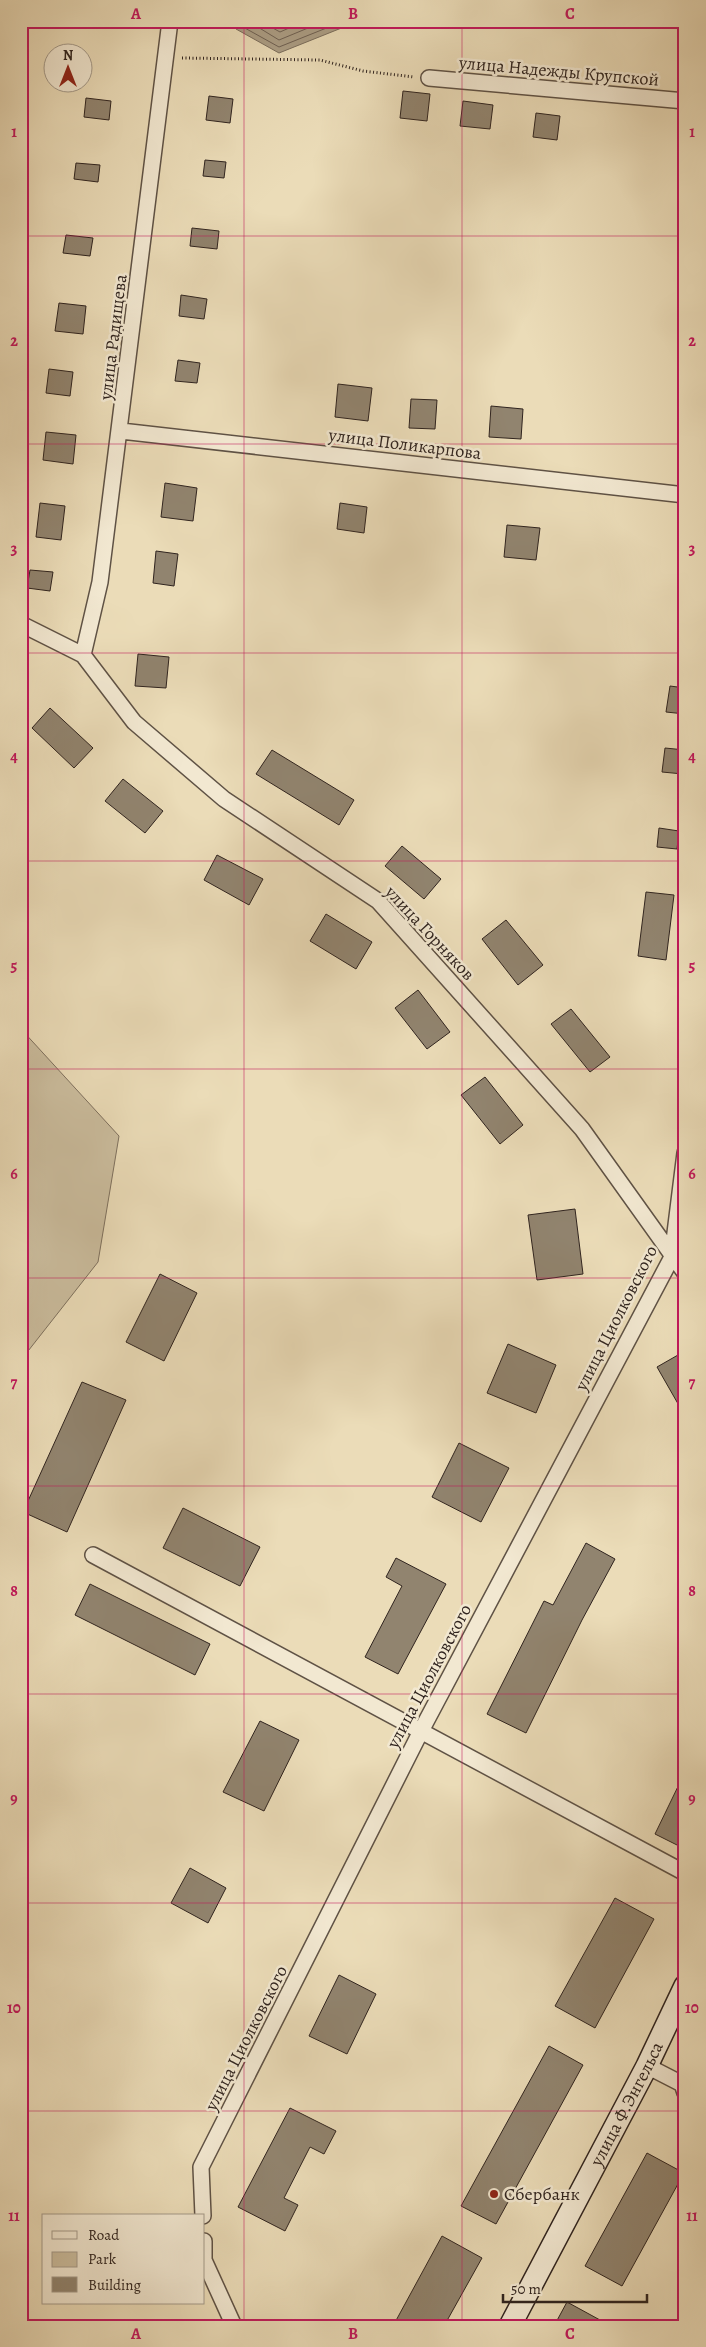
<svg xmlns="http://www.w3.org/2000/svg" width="706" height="2347" viewBox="0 0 706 2347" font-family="Alegreya,serif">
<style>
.green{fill:#cbbd9e;stroke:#7e705e}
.water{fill:#ab9d84;stroke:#7a6d5c}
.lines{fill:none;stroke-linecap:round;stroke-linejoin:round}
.shore{stroke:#6e6052;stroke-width:1}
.building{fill:#91846f;stroke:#30241f}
.street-casing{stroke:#5f5245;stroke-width:18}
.secondary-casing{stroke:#30241f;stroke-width:24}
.path{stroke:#30241f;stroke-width:3;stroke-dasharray:1 2.5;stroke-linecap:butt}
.street{stroke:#f2e8d1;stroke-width:15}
.secondary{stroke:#f2e8d1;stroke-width:21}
.grid{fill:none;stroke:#c2185b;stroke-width:1;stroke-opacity:0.55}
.poi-dot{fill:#8f2418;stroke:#f2e8d1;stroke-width:2}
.labels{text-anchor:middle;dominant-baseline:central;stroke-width:5;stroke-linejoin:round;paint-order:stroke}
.street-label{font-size:18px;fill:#30241f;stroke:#f2e8d1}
.poi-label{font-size:18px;fill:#30241f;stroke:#f2e8d1;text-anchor:start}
.neatline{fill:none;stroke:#c2185b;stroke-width:2}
.grid-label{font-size:16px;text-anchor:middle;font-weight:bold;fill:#c2185b}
</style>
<rect width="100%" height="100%" fill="#ebdcb8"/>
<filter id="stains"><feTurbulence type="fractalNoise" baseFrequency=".004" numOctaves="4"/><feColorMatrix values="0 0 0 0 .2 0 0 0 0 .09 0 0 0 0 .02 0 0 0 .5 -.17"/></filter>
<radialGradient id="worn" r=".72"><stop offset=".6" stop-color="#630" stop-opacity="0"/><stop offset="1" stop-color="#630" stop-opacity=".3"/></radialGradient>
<path class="green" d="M21,1029L119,1136L98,1262L21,1360Z"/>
<path class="water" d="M237,21H359L279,53L236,29Z"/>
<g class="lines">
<path class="shore" d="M242,21L243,27L279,47L344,21
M248,21L279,40L325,21
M260,21L280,32L305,21"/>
</g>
<path class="building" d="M403,91L430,94L427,121L400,118Z
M209,96L233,99L230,123L206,120Z
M86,98L111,101L109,120L84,117Z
M463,101L493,105L490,129L460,126Z
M536,113L560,116L557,140L533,137Z
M205,160L226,162L224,178L203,176Z
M76,163L100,165L98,182L74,179Z
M192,228L219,231L217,249L190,246Z
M66,235L93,238L90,256L63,253Z
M181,295L207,299L204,319L179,316Z
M59,303L86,306L83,334L55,331Z
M178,360L200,363L197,383L175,381Z
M49,369L73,372L70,396L46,393Z
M338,384L372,388L368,421L335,417Z
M411,399L437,400L435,429L409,428Z
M491,406L523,409L521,439L489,437Z
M46,432L76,435L73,464L43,460Z
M165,483L197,488L193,521L161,517Z
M40,503L65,506L61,540L36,537Z
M340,503L367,507L364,533L337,529Z
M507,525L540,528L536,560L504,557Z
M156,551L178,554L174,586L153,583Z
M30,570L53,572L50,591L27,588Z
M138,654L169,657L166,688L135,686Z
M670,686L685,688V714L666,712Z
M50,708L93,748L74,768L32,728Z
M665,748L685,750L683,774L662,772Z
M272,750L354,800L339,825L256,774Z
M123,779L163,811L145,833L105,801Z
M659,828L679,831L677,849L657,847Z
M402,846L441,879L424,899L385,866Z
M217,855L263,879L249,905L204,880Z
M646,892L674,895L666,960L638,956Z
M326,914L372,942L356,969L310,941Z
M506,920L543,965L518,985L482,939Z
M418,990L450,1032L427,1049L395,1008Z
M571,1009L610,1057L590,1072L551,1024Z
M485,1077L523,1125L500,1144L461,1095Z
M575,1209L583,1274L537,1280L528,1215Z
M160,1274L197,1293L164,1361L126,1342Z
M508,1344L556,1365L536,1413L487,1393Z
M685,1351V1416L657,1367Z
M82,1382L126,1400L67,1532L23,1512Z
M459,1443L509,1468L481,1522L432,1497Z
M183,1508L260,1547L240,1586L163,1548Z
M586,1543L615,1559L582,1620L526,1733L487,1714L544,1601L553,1605Z
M396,1558L446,1584L398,1674L365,1657L402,1586L386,1577Z
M90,1584L210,1644L195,1675L75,1615Z
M260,1721L299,1740L264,1811L223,1792Z
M685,1772V1849L655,1834Z
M190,1868L226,1888L208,1923L171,1903Z
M615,1898L654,1919L595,2028L555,2006Z
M339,1975L376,1994L347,2054L309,2036Z
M549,2046L583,2065L496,2224L461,2206Z
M290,2108L336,2131L324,2154L310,2147L284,2198L298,2205L285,2231L238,2207Z
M647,2153L684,2173L622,2286L585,2266Z
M442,2236L482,2258L444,2326H393Z
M567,2302L611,2326H554Z"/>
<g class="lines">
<g class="street-casing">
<path id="street" d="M429,78L685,101
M121,431L685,495
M21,624L83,655L134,722L224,799L378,901L582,1129L685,1273
M83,655L100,582L170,21
M93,1555L685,1873
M647,2066L682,2084L685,2093
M203,2216L201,2167L421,1731L672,1257L685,1153
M204,2241V2260L234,2326"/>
</g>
<g class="secondary-casing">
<g id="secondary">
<path id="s1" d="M510,2326L647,2066L685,1986"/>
</g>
</g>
<path class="path" d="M182,58L320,60L363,71L414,77"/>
<use href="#street" class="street"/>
<use href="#secondary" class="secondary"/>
</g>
<path class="grid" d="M244,21V2326M462,21V2326M21,236H685M21,444H685M21,653H685M21,861H685M21,1069H685M21,1278H685M21,1486H685M21,1694H685M21,1903H685M21,2111H685"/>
<circle class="poi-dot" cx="494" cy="2194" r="5"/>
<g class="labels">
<g class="street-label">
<text transform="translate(559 71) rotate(5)">улица Надежды Крупской</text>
<text transform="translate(113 337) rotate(-83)">улица Радищева</text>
<text transform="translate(405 444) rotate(7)">улица Поликарпова</text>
<text transform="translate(430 933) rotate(47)">улица Горняков</text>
<text transform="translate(616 1318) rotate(-63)">улица Циолковского</text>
<text transform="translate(429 1676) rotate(-62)">улица Циолковского</text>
<text transform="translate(246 2038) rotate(-63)">улица Циолковского</text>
<text stroke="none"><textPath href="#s1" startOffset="251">улица Ф.Энгельса</textPath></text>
</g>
<g class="poi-label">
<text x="504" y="2194">Сбербанк</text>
</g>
</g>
<rect width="706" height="2347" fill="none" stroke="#ebdcb8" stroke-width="55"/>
<rect x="42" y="2214" width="162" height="90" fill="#f2e8d1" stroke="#a49a8a"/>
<rect x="52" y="2231" width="25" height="8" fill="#f2e8d1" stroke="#a49a8a"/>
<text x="88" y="2240" font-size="15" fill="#30241f">Road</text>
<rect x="52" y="2252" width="25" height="15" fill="#cbbd9e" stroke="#a49a8a"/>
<text x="88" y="2264" font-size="15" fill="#30241f">Park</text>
<rect x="52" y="2277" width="25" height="15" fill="#91846f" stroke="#a49a8a"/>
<text x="88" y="2290" font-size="15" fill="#30241f">Building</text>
<g transform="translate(68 68)"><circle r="24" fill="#f2e8d1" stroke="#a49a8a"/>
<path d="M0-4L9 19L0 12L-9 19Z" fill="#8f2418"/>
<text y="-8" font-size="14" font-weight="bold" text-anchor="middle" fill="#30241f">N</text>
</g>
<path d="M503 2294v8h144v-8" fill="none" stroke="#30241f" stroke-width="2.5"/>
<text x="511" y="2294" font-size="15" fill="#30241f" stroke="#f2e8d1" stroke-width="4" paint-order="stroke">50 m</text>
<rect x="28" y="28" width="650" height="2292" class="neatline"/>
<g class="grid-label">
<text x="136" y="19">A</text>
<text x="353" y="19">B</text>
<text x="570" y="19">C</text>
<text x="14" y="137">1</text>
<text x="692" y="137">1</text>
<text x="14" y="346">2</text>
<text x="692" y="346">2</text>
<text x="14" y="554">3</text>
<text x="692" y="554">3</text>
<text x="14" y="762">4</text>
<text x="692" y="762">4</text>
<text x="14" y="971">5</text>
<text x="692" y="971">5</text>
<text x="14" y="1179">6</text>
<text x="692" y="1179">6</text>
<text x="14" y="1388">7</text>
<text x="692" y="1388">7</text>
<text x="14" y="1596">8</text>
<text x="692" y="1596">8</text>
<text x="14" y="1804">9</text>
<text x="692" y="1804">9</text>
<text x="14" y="2013">10</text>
<text x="692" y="2013">10</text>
<text x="14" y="2221">11</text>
<text x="692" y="2221">11</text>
<text x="136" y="2339">A</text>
<text x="353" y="2339">B</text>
<text x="570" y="2339">C</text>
</g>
<rect width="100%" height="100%" filter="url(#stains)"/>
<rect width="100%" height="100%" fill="url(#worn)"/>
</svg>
